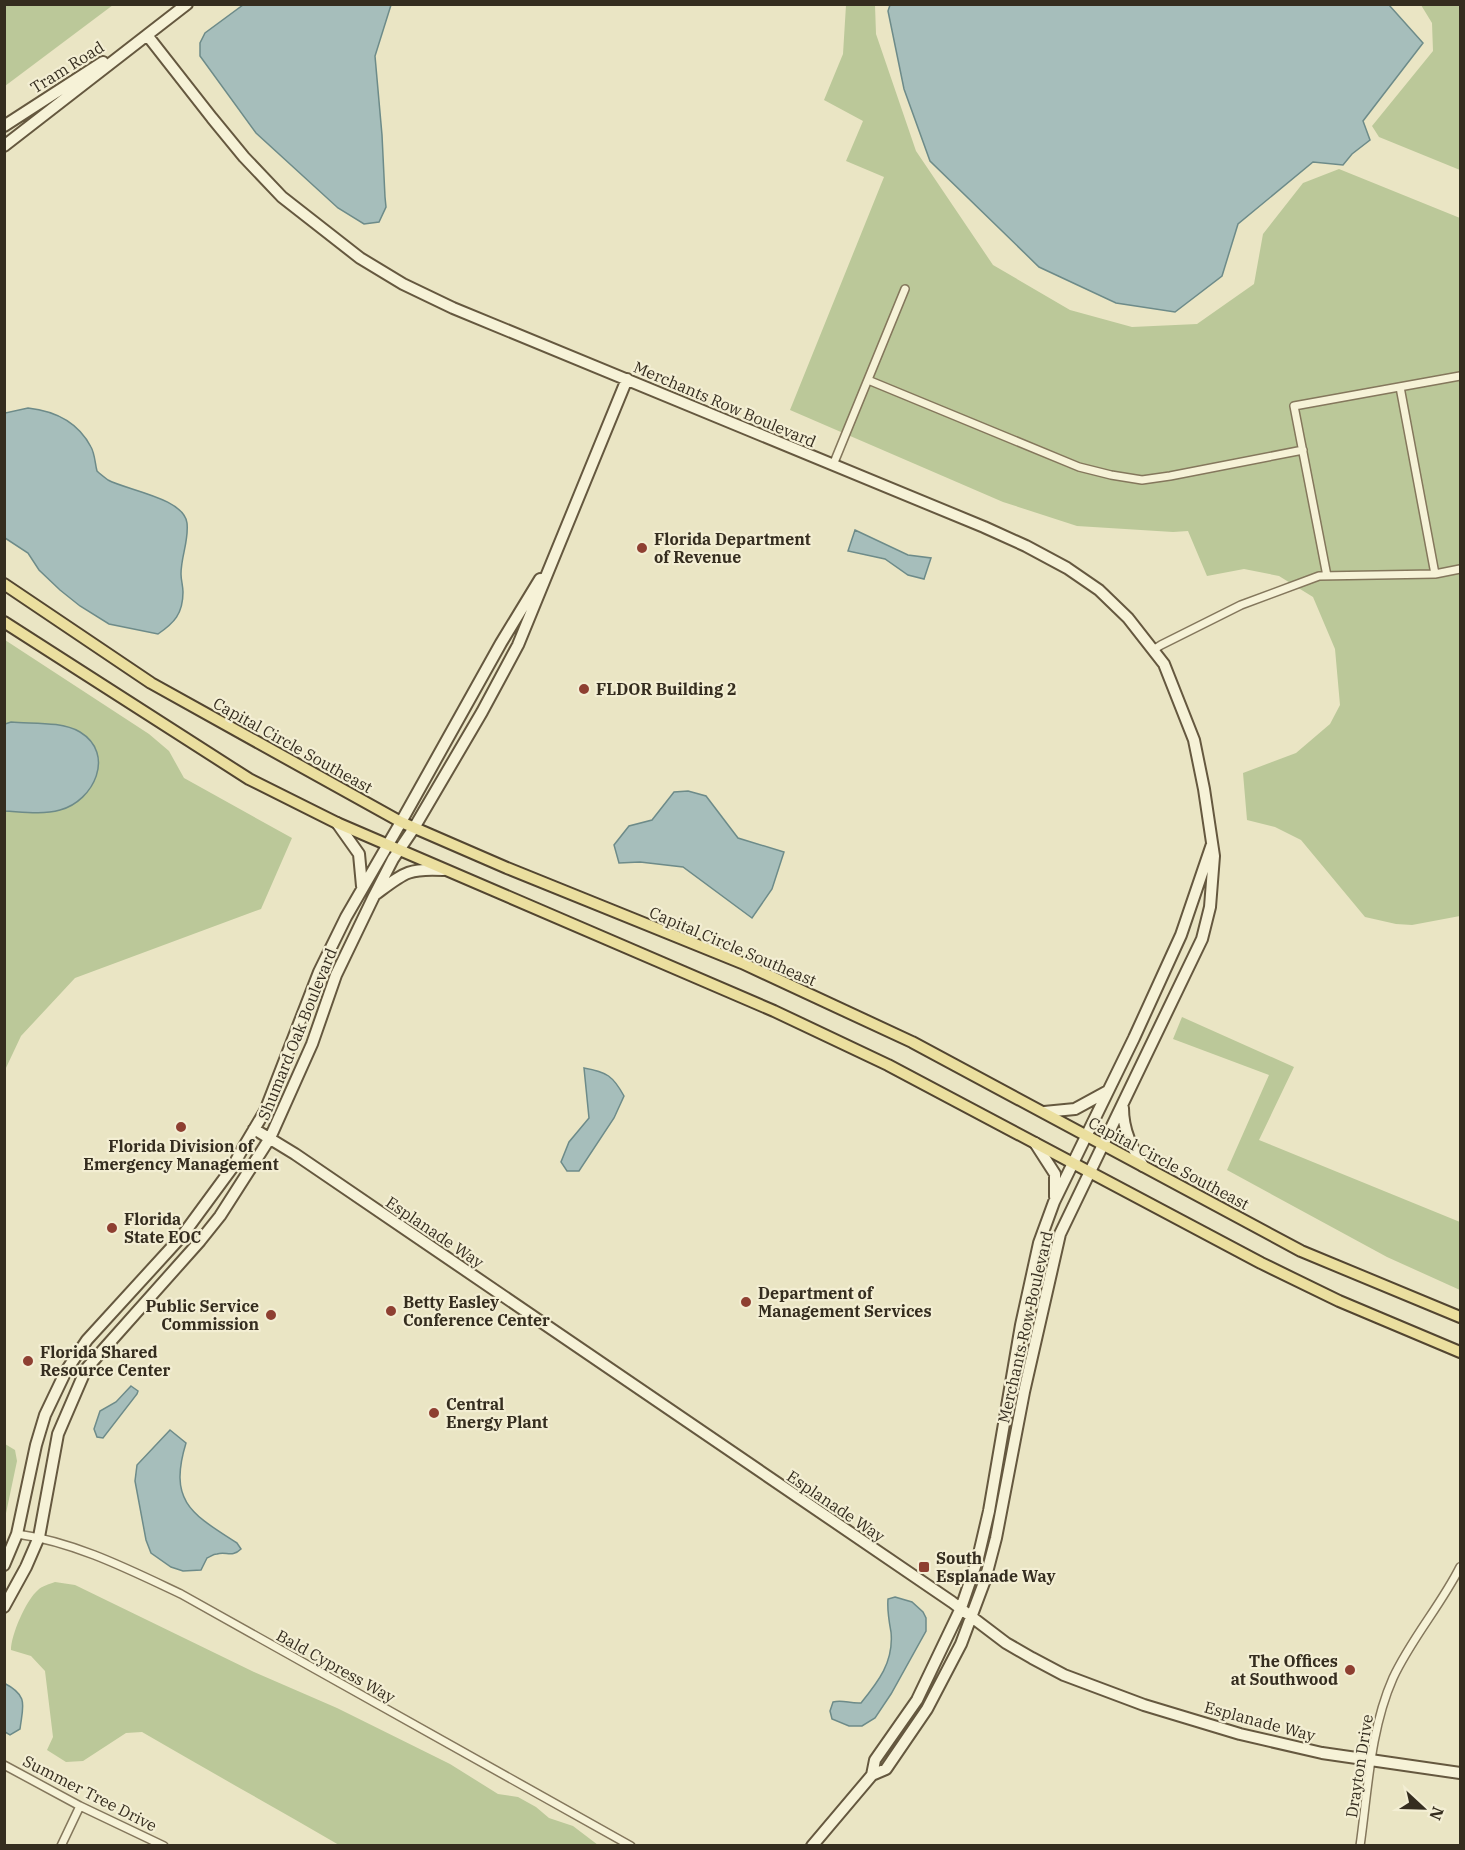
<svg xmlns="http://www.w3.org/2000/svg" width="1465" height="1850" viewBox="0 0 1465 1850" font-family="'IBM Plex Serif',serif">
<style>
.green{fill:#bbc899}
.water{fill:#a6bebb;stroke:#6d8b89;stroke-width:1.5}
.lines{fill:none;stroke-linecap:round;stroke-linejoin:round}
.street-casing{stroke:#84775c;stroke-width:10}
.secondary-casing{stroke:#65583f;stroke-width:14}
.primary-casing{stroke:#524530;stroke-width:14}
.street{stroke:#f6f2d7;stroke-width:7}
.secondary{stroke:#f6f2d7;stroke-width:10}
.primary{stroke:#ebdf9f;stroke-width:10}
.poi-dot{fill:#8e3f31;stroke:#f3eed3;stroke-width:2}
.labels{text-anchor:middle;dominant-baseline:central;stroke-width:4.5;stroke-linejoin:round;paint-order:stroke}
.street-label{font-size:16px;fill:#352d1f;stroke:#f3eed3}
.poi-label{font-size:16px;font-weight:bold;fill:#352d1f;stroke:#f3eed3;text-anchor:start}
</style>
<rect width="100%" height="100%" fill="#eae5c4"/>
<path class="green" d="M5,4H113V5L5,86Z
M846,5H875L876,34L916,151L993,265L1070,310L1132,327L1197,324L1254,284L1263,234L1303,183L1339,169L1460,218V916L1412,925L1396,924L1365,917L1301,840L1275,827L1247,820L1243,773L1296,753L1330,724L1340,705L1335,649L1313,597L1279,576L1244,569L1207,576L1188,531L1173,532L1077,526L1003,502L790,410L884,177L846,161L863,121L824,100L843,54Z
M1421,5H1460V170L1379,137L1372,126L1433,51L1432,23Z
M5,640L149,734L169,751L184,778L292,838L261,909L75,978L21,1036L5,1070Z
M1182,1017L1294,1067L1259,1140L1460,1222V1290L1387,1257L1227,1170L1269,1075L1173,1039Z
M5,1444L15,1450L17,1461L5,1518Z
M55,1582L75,1585L254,1672L337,1708L450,1764L498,1794L518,1797L536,1807L549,1818L573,1826L598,1845H339C274,1807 207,1770 142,1732L126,1733L83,1761L66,1762L47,1750L53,1737L45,1671L31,1656L11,1650C11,1635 26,1600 38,1590C42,1586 50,1584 55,1582Z"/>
<path class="water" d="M243,5H391L375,56L382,135L385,197L386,207L379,222L364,224L338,208L256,133L200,56V43L205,33Z
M890,5H1389L1423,43L1363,121L1370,140L1352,154L1343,165L1313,162L1238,224L1222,276L1175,312L1116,303L1039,267L930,161L904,89L888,11Z
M28,408C55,411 78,422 91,447C95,454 95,464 97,471C100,474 104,477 108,480C126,490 184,498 187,523C189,541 181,556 181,574C181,580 183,586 183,592C183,614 174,623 158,634L109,624L80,606L60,590L39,570L28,553L5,538V413Z
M855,530L908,555L931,558L924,579L908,575L885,559L848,551Z
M11,722C32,724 61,721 80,732C116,754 94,801 60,810C42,815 23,812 5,811V724Z
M688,791L706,796L738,838L784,852L772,889L752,918L683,867L640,862L619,863L614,845L629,826L652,820L674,792Z
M584,1068C607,1072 613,1076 624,1096L614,1118L579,1171H567L561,1162L569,1142L589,1118Z
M131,1386L138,1391L137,1394L103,1438L97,1437L94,1429L100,1411L116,1402Z
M170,1430L186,1443C168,1502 192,1514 237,1543L241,1549C232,1558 226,1551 217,1554C213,1554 210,1557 207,1558L201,1570L183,1571L171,1567L151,1553L146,1540L135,1481L137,1465Z
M895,1597L912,1602L923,1612L926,1618V1631L891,1694L875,1718L862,1726H849L832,1719L830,1711L833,1702C843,1699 850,1704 861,1703C878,1682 894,1662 891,1632C889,1621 887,1611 888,1599Z
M4,1683C29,1696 23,1705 20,1729L10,1735L5,1732Z"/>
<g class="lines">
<g class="street-casing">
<path id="street" d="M868,380L1079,467L1111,475L1142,480L1170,476L1303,450
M1400,387L1435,574
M833,465L905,289
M1327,576L1294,406L1460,376
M1153,650L1161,645L1241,605L1319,576L1435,574L1460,569
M17,1534C75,1542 128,1569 181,1594L631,1846
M4,1765L80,1806L164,1846
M61,1846L80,1806
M1360,1846C1368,1790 1370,1730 1393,1678C1411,1639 1441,1605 1460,1567"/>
</g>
<g class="secondary-casing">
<path id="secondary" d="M147,35L212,118L244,157L282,197L360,258L403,284L453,308L984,527L1026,546L1067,568L1099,590L1128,618L1164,664L1194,740L1204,789L1214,856L1210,907L1202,939L1060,1234L1024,1392L996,1538L985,1580L961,1644L927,1709L886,1769L872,1775L812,1846
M4,126L103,62
M4,146L187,4
M337,823L359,854L362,886
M376,894C404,873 408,868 443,870
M1123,1108C1123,1131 1132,1147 1143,1166
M1044,1112L1075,1109L1108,1091
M254,1129L295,1154L952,1602L1006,1643L1032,1658L1064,1675L1144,1705L1240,1734L1322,1753L1460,1773
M1035,1143L1055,1174V1197
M4,1565L17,1534L36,1445L45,1415L66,1371L87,1340L182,1236L232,1168L243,1148L265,1111L319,972L346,917L401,822L501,643L540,579
M4,1607L26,1567L39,1537L58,1434L86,1369L200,1241L220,1216L270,1138L312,1044L336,975L374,896L393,859L414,828L482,712L518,645L627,379
M872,1775L875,1760L917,1700L961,1608L978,1558L989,1511L1021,1325L1039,1243L1054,1202L1134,1038L1181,935L1212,844"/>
</g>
<g class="primary-casing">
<path id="primary" d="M4,584L151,683L401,822L507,868L742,963L912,1042L1301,1251L1460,1317
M4,622L249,779L337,823L774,1011L888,1065L1261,1263L1339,1301L1460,1352"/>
</g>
<use href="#street" class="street"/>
<use href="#secondary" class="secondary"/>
<use href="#primary" class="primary"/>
</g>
<g class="poi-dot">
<circle cx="642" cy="548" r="6"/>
<circle cx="584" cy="689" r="6"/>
<circle cx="181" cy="1127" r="6"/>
<circle cx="112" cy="1228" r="6"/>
<circle cx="746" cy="1302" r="6"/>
<circle cx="391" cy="1311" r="6"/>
<circle cx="271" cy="1315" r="6"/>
<circle cx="28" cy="1361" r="6"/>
<circle cx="434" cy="1413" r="6"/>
<rect x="918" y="1561" width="12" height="12" rx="3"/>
<circle cx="1350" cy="1670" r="6"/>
</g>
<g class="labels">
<g class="street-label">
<text transform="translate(67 67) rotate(-32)">Tram Road</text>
<text transform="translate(725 404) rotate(23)">Merchants Row Boulevard</text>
<text transform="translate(293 745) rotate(29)">Capital Circle Southeast</text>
<text transform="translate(733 946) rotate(23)">Capital Circle Southeast</text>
<text transform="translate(297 1034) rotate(-68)">Shumard Oak Boulevard</text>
<text transform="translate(1169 1163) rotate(28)">Capital Circle Southeast</text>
<text transform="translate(435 1232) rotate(34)">Esplanade Way</text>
<text transform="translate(1025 1327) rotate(-77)">Merchants Row Boulevard</text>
<text transform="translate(836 1506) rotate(34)">Esplanade Way</text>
<text transform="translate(336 1666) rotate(29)">Bald Cypress Way</text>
<text transform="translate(1260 1721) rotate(15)">Esplanade Way</text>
<text transform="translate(1359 1766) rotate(-81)">Drayton Drive</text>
<text transform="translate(90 1793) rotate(27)">Summer Tree Drive</text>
</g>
<g class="poi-label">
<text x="654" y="539">Florida Department<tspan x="654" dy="18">of Revenue</tspan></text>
<text x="596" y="689">FLDOR Building 2</text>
<text x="181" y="1146" text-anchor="middle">Florida Division of<tspan x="181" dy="18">Emergency Management</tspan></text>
<text x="124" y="1219">Florida<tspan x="124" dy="18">State EOC</tspan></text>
<text x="758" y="1293">Department of<tspan x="758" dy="18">Management Services</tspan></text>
<text x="403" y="1302">Betty Easley<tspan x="403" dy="18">Conference Center</tspan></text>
<text x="259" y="1306" text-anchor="end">Public Service<tspan x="259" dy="18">Commission</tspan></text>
<text x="40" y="1352">Florida Shared<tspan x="40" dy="18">Resource Center</tspan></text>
<text x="446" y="1404">Central<tspan x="446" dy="18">Energy Plant</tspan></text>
<text x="936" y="1558">South<tspan x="936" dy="18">Esplanade Way</tspan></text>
<text x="1338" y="1661" text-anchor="end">The Offices<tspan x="1338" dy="18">at Southwood</tspan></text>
</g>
</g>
<rect width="1465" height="1850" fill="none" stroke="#352d1f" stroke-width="12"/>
<g transform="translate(1423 1808) rotate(112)" stroke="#f3eed3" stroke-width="4.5" paint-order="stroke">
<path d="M0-4.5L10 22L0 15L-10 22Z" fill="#352d1f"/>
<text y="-9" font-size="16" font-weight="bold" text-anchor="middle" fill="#352d1f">N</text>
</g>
</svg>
